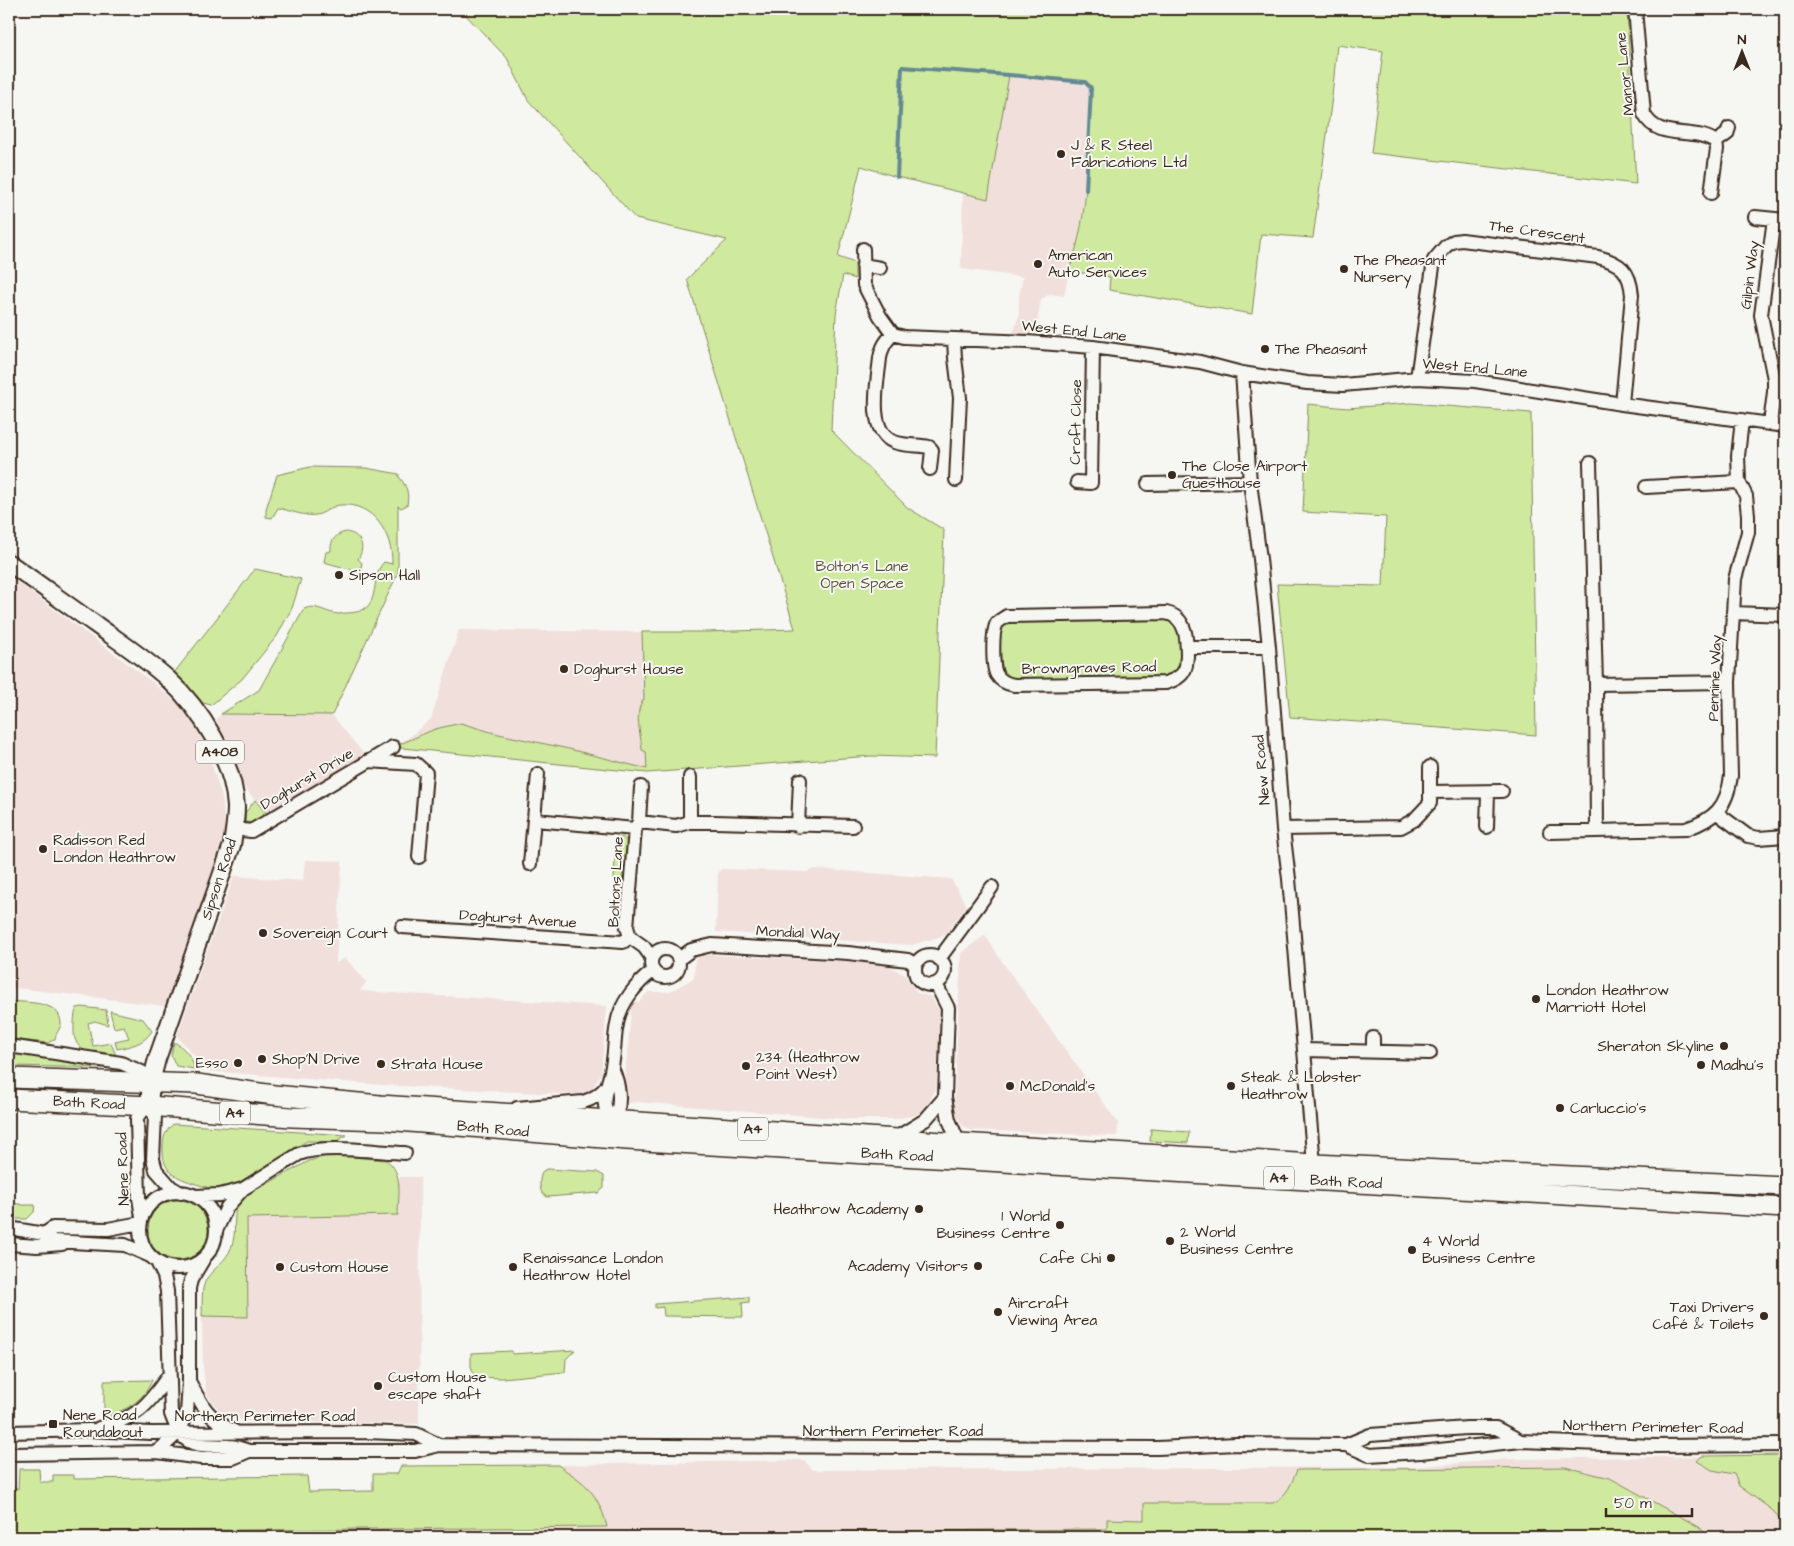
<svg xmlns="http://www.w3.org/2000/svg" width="1794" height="1546" viewBox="0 0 1794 1546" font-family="'Architects Daughter',sans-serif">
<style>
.built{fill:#f1dfdc}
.green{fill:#cfe99f;stroke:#858a5e}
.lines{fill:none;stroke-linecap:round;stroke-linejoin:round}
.stream{stroke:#648992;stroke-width:4}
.minor-casing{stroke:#3b2a1e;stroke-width:16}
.major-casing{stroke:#3b2a1e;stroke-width:20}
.highway-casing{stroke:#3b2a1e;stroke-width:22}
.minor{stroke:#f6f6f2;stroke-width:12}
.major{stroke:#f6f6f2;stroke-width:16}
.highway{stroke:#f6f6f2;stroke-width:19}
.poi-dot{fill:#3b2a1e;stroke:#f6f6f2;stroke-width:2}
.labels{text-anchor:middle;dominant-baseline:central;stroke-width:4;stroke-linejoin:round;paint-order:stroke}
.shield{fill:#f6f6f2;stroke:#73675e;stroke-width:1}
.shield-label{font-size:14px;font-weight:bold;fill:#3b2a1e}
.street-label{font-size:15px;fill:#3b2a1e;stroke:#f6f6f2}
.poi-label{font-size:15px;fill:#3b2a1e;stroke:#f6f6f2;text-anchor:start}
.park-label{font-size:15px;fill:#595038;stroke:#f6f6f2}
</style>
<rect width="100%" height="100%" fill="#f6f6f2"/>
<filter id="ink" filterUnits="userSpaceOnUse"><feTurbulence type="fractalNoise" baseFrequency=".02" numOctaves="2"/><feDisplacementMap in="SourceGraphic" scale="10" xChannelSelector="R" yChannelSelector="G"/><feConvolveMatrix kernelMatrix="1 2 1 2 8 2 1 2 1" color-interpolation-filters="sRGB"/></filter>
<g filter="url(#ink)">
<path class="built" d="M902,67L1085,82L1091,88L1086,190L1077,249L1069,271L1064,296L1050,294L1041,299L1035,334H1013L1019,315V296L1023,277L961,269L963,193L897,177Z
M9,576L151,681L183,708L194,724L208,753L222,797L226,838L182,973L165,1006L9,987Z
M459,630L642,632L649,773L393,747L407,739L431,719Z
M221,714L332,715L367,758L268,815L244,787L236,765L216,719Z
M305,860L342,861L336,963L345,958L366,982L360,991L607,1006L601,1074L592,1089L581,1095L382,1085L208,1071L177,1036L234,876L303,881Z
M722,869L807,872L814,869L951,879L967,906L945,935L912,945L716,932L718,872Z
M985,935L1003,963L1118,1123L1117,1136L970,1130L962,1125L954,1112L961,953Z
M696,954L884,963L905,975L917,993L931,997L941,1013L936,1089L924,1111L916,1115L896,1119H847L638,1102L629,1103L625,1098L624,1086L632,1002H639L648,992H669L694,978Z
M399,1177H420L419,1424L249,1421L233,1419L220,1411L212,1402L206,1392L203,1367L202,1316H248L247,1218L398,1215Z
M1785,1455V1537H9V1505L307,1476L308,1492L373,1491V1474H397L401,1466L558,1465L804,1460L813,1470L1410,1467L1511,1459Z"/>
<path class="green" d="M460,9H1627L1636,184L1371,153L1383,51L1337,45L1332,97L1313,238L1261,234L1252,314L1109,290L1110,277L1069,271C1090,214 1088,149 1091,88L1085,82L1009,75L988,199L897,177L861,166L838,257L855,263V279L843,275L836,314L831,430L908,508L944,530L935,758L871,756L647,773L393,747L435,729L461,723L494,733L569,749L647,769L646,752L642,750C641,733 633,713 644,699L642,632H706L795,629L687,279L727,240L636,219L528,100L507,58Z
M1411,403L1531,413L1536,735L1290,717L1277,584L1383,586L1386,517L1303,512L1308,404L1347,408Z
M310,467L366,468L399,474V477C407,486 409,493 407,505L401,508L398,506V573L332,715L221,714L259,690L304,609C316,603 327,614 339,614C341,614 344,613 346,613C386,613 367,579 384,562L392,564C393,534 373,502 340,505C331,506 324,514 316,515C306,517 288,510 278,508L272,518L266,517V509L277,475Z
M346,532C361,534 366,547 358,559L362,563L360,572L324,562L326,552L331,551C330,540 336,534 346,532Z
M255,569L301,579L292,608L277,636L242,679L211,705L199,702L174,673Z
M1011,620H1172L1181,633L1182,662L1177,672L1166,679L1011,680L1000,671C998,652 992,631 1011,620Z
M255,800L268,815L255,823L245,822V813Z
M623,837L627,842L622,880L614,879L616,838Z
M9,1001C26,1003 61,1000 61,1024C60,1030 56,1032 55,1039L48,1043L9,1039Z
M82,1007L106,1010L108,1025L95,1021L88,1023L93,1046L111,1043L117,1058C97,1054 72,1055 74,1028C74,1021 74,1014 77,1008Z
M110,1011L143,1019L152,1031C144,1044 131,1046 117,1049L115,1041L129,1038L124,1026L114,1028Z
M174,1042C184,1047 194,1059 194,1069L176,1066L171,1055Z
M9,1052L111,1068L9,1066Z
M173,1124L347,1135L335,1142L307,1141L238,1183C231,1185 226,1188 219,1189C211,1189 203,1186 196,1184C175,1177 162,1172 163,1148C163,1136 165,1132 173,1124Z
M1151,1129L1189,1132L1188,1143L1150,1141Z
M330,1155L386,1160C404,1172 398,1196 398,1215L247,1218L248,1317L202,1316C203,1305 200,1289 207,1278C214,1268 227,1260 231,1248C238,1232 231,1214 239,1199L309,1161Z
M547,1169L597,1172L604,1176V1188L598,1193L547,1197L542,1193C539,1187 539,1177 543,1171Z
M148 1230a30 30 0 1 1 60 0a30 30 0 1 1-60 0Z
M9,1202L23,1205H35L34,1212L27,1219H9Z
M749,1297V1302L742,1303L743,1317L664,1316L663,1307L655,1308V1304Z
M575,1350L566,1359L565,1372L502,1378L474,1377L471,1366V1353L512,1351V1354Z
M152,1380C145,1399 125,1413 104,1415V1381Z
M1785,1455V1524L1772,1510L1739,1486L1734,1474L1712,1470L1697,1461L1702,1456Z
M558,1465C564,1470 572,1474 578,1479C594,1490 603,1509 607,1527L9,1532V1492H13V1486L18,1489L19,1469H39L40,1482H53V1475H74V1479L307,1476L309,1492L373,1491V1474H397L401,1466Z
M1565,1467L1610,1478L1699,1527L1712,1537H679L688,1533L1107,1529V1519L1144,1520V1503H1273C1288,1495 1291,1484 1297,1470Z"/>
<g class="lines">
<path class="stream" d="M897,177L902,67L1009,75L1085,82L1091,88L1086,190"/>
<g class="minor-casing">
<path id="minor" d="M1635,9L1644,114C1658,142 1694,126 1716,142L1717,149L1711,193
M1716,142L1727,134L1729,128
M1755,217L1785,220
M863,249L864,285L880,316L893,334
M863,265L880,268
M893,334L904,337L1027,342L1093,347L1200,362L1242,373L1307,383L1343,385L1417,378L1475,381L1622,404L1785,426
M893,334C885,342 882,347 880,358C878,381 866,431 894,442C905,446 918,445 929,447L932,450L930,469
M954,339L955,358L960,398L956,480
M1242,373L1250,482L1260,559L1269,647L1283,829L1289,879L1314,1164
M1417,378L1434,260L1446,246L1454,241L1462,240L1598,257C1621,263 1630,271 1632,295L1622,404
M1770,424L1774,392V379L1761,315L1774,219
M1590,463L1596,684L1597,830
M1077,482L1091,483L1093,347
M1148,484L1250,482
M1646,487L1739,482
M1166,613C1187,617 1187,640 1187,657C1186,661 1187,665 1185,669C1182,677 1174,680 1166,683L1014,685C1008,684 1001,682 997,675C992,668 992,631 997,623C1000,620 1004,618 1007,616Z
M1733,613L1785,615
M1187,647H1269
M1596,684L1729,682
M368,761L416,764L426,773L419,857
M690,777V822
M641,787L639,822L635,829L627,927L630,937L644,947L652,958
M1430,792L1502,791
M1717,813L1748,836L1759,838L1785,836
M535,820L635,829
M639,822L676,826L690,822H715L853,826
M798,826L800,780
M1487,827L1488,792
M235,829L251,831L393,747
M1283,829L1401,827L1414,820L1430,803V767
M1550,832L1686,829C1715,819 1727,807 1731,776L1729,682L1735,579L1748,532V515L1746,496L1739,482L1738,456L1742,420
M530,864L538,774
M402,927L623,942L630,937
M651 963a14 14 0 1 1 28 0a14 14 0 1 1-28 0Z
M915 970a15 15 0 1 1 30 0a15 15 0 1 1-30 0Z
M679,959L691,950L712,945L848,953L908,960L916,965
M939,959L992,887
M936,984L948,1008L945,1097L949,1120L959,1143
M1373,1038V1052
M9,1046L121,1063L142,1072L151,1082
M1304,1050L1430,1053
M612,1068C619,1083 623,1106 613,1120
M517,1108L583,1102C593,1099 600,1095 607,1086
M613,1120C596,1102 609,1087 612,1066C615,1052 614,1038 617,1024C620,1003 637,983 653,971
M894,1139L925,1120L945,1097
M140 1230a38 38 0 1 1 76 0a38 38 0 1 1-76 0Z
M195,1196L220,1195L243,1189
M142,1217L139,1198L137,1119L139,1114L149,1106L155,1116L153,1159L156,1170L171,1187L181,1193
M9,1228L44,1234L53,1241L125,1245L150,1256
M216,1231L227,1207L243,1189L299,1154C324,1144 376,1152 405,1153
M44,1234L53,1228L108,1229L140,1223
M9,1244L37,1246L62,1244
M157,1262L164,1276L167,1291L171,1414C184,1451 196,1444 229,1446C236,1446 242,1449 249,1451
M189,1381C200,1403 210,1421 234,1431
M99,1428C137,1418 147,1407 169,1375
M9,1432L90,1430L150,1433L366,1432L416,1434L439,1445
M1346,1445L1370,1435L1467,1428H1496L1521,1441
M157,1452L179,1432L187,1414L189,1381V1288L191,1280L203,1260
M9,1454L157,1452L201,1458H233L249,1451H415L439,1445L1158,1448L1236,1444L1346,1445L1369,1455L1421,1452L1521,1441L1656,1446L1785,1445"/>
</g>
<g class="major-casing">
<path id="major" d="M9,563C38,583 66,604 95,624C120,642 146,659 168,679C200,708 234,762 236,807C236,820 234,832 232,845L157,1059L151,1082L149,1106"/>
</g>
<g class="highway-casing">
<path id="highway" d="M9,1078L197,1084L274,1095L380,1105L959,1143L1314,1164L1785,1186
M9,1099L149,1106L292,1117L385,1120L627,1140L1785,1208"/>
</g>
<use href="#minor" class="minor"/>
<use href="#major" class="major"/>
<use href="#highway" class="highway"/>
</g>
</g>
<g class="poi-dot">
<circle cx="1061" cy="154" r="5"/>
<circle cx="1038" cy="264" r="5"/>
<circle cx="1344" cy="269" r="5"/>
<circle cx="1265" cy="349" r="5"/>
<circle cx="1172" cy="475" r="5"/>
<circle cx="339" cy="575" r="5"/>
<circle cx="564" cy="669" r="5"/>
<circle cx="43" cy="849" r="5"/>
<circle cx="263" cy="933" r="5"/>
<circle cx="1536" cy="999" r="5"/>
<circle cx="1724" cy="1046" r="5"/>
<circle cx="262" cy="1059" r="5"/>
<circle cx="238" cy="1063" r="5"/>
<circle cx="381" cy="1064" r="5"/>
<circle cx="1701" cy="1065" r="5"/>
<circle cx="746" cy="1066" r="5"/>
<circle cx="1010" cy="1086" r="5"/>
<circle cx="1231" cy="1086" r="5"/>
<circle cx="1560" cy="1108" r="5"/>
<circle cx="919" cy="1209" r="5"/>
<circle cx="1060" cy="1225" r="5"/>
<circle cx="1170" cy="1241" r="5"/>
<circle cx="1412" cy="1250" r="5"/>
<circle cx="1111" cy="1258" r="5"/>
<circle cx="978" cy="1266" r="5"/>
<circle cx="280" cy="1267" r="5"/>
<circle cx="513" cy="1267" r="5"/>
<circle cx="998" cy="1312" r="5"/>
<circle cx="1764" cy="1316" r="5"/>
<circle cx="378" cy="1386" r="5"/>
<rect x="48" y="1419" width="10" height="10" rx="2.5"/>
</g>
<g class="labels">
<g class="shield">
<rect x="196" y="740.5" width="48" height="23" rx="4"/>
<rect x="220" y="1101.5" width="30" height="23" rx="4"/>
<rect x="738" y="1117.5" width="30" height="23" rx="4"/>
<rect x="1264" y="1166.5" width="30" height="23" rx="4"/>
</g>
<g class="shield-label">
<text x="220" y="752">A408</text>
<text x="235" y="1113">A4</text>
<text x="753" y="1129">A4</text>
<text x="1279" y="1178">A4</text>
</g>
<g class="street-label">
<text transform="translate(1625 74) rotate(-96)">Manor Lane</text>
<text transform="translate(1537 232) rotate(8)">The Crescent</text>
<text transform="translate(1750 275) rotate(-83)">Gilpin Way</text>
<text transform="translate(1074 331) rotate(6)">West End Lane</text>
<text transform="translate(1475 368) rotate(5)">West End Lane</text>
<text transform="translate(1076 422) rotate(-89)">Croft Close</text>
<text transform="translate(1089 668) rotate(-1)">Browngraves Road</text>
<text transform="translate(1715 678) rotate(-88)">Pennine Way</text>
<text transform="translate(1262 770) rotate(-95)">New Road</text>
<text transform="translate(307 779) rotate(-31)">Doghurst Drive</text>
<text transform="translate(219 879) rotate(-72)">Sipson Road</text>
<text transform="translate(616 882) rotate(-87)">Boltons Lane</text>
<text transform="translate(518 919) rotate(4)">Doghurst Avenue</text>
<text transform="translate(798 933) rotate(3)">Mondial Way</text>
<text transform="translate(89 1103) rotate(3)">Bath Road</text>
<text transform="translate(493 1129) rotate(5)">Bath Road</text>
<text transform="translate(897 1155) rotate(3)">Bath Road</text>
<text transform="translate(123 1169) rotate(-92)">Nene Road</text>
<text transform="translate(1346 1182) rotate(3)">Bath Road</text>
<text x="265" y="1416">Northern Perimeter Road</text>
<text transform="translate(1653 1427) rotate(1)">Northern Perimeter Road</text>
<text x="893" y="1431">Northern Perimeter Road</text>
</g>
<g class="poi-label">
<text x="1071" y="145">J &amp; R Steel<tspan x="1071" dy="17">Fabrications Ltd</tspan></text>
<text x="1048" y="255">American<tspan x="1048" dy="17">Auto Services</tspan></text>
<text x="1354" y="260">The Pheasant<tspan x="1354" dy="17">Nursery</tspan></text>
<text x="1275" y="349">The Pheasant</text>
<text x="1182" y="466">The Close Airport<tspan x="1182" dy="17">Guesthouse</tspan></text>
<text x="349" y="575">Sipson Hall</text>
<text x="574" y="669">Doghurst House</text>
<text x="53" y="840">Radisson Red<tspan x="53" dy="17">London Heathrow</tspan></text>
<text x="273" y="933">Sovereign Court</text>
<text x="1546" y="990">London Heathrow<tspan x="1546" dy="17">Marriott Hotel</tspan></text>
<text x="1714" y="1046" text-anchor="end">Sheraton Skyline</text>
<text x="756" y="1057">234 (Heathrow<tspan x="756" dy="17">Point West)</tspan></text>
<text x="272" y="1059">Shop'N Drive</text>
<text x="228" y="1063" text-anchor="end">Esso</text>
<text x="391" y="1064">Strata House</text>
<text x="1711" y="1065">Madhu's</text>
<text x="1241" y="1077">Steak &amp; Lobster<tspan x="1241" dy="17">Heathrow</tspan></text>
<text x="1020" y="1086">McDonald's</text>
<text x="1570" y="1108">Carluccio's</text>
<text x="909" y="1209" text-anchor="end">Heathrow Academy</text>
<text x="1050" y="1216" text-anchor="end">1 World<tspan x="1050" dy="17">Business Centre</tspan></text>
<text x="1180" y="1232">2 World<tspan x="1180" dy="17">Business Centre</tspan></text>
<text x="1422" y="1241">4 World<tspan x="1422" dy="17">Business Centre</tspan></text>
<text x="523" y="1258">Renaissance London<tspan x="523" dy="17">Heathrow Hotel</tspan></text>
<text x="1101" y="1258" text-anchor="end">Cafe Chi</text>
<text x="968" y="1266" text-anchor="end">Academy Visitors</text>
<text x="290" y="1267">Custom House</text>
<text x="1008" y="1303">Aircraft<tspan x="1008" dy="17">Viewing Area</tspan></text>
<text x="1754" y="1307" text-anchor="end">Taxi Drivers<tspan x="1754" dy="17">Café &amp; Toilets</tspan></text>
<text x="388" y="1377">Custom House<tspan x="388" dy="17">escape shaft</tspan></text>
<text x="63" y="1415">Nene Road<tspan x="63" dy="17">Roundabout</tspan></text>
</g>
<g class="park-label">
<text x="862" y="566">Bolton's Lane<tspan x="862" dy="17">Open Space</tspan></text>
</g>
</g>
<rect width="1794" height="1546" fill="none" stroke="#f6f6f2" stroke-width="30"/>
<rect x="15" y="15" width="1764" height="1516" fill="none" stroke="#3b2a1e" stroke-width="2" filter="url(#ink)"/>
<g transform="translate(1742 52)" stroke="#f6f6f2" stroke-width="4" paint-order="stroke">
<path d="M0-4L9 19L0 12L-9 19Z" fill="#3b2a1e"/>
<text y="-8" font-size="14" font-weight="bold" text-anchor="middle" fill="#3b2a1e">N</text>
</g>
<path d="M1606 1508v8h86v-8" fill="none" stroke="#3b2a1e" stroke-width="2.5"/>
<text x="1614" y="1508" font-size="15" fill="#3b2a1e" stroke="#f6f6f2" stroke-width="4" paint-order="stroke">50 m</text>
</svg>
